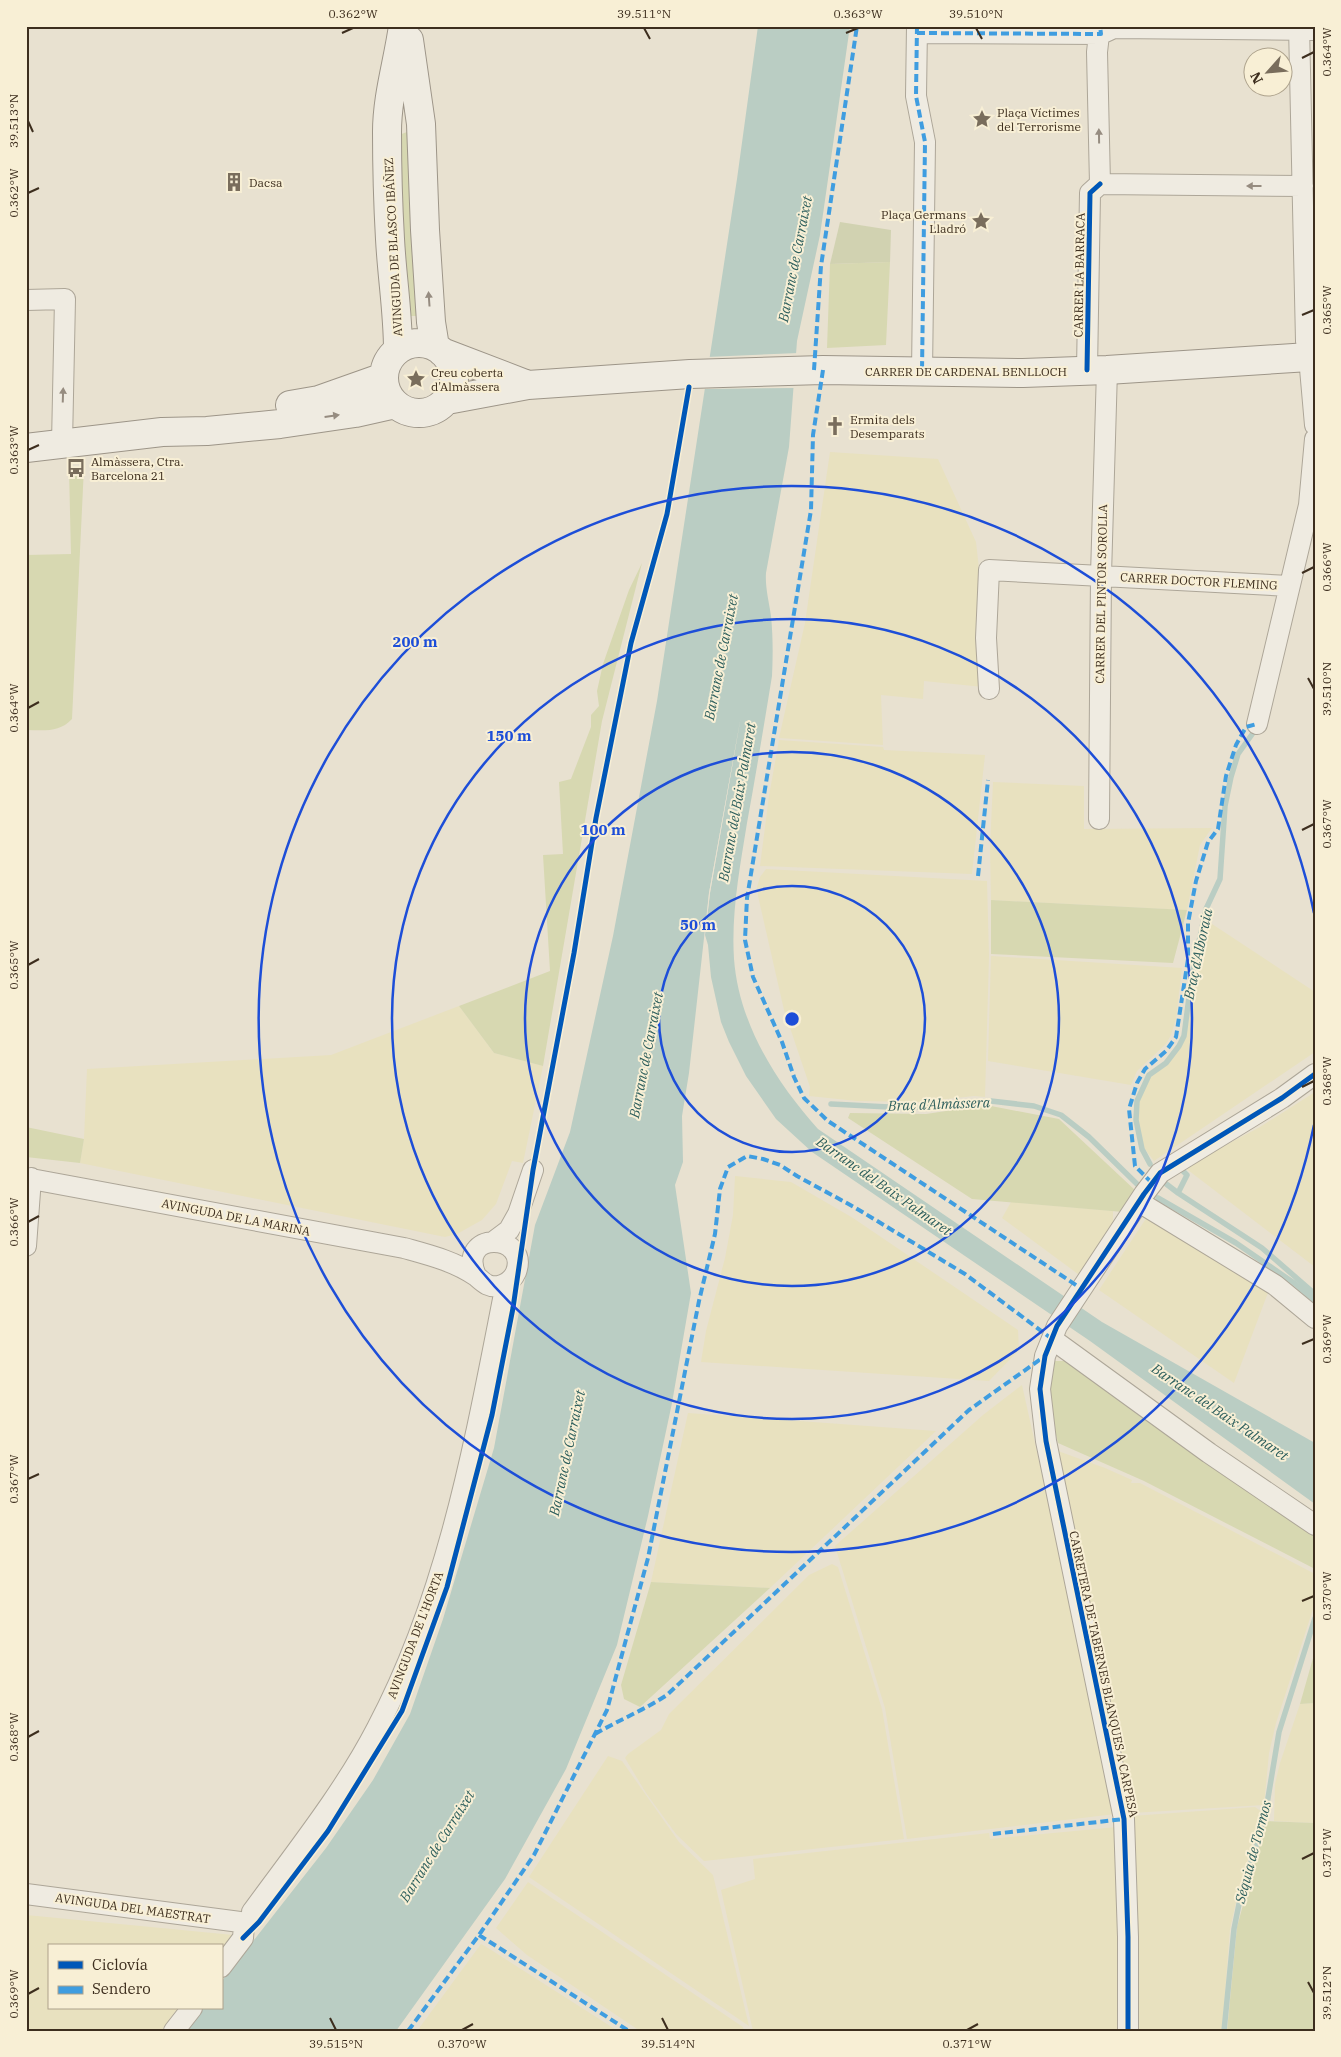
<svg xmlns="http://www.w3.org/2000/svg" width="1341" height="2057" viewBox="0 0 1341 2057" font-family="'IBM Plex Serif',serif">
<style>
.farmland{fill:#e8e1bf}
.green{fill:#d7d8b1}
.cemetery{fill:#d1d2b1}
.water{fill:#bacdc3}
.pier{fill:#e8e1d0}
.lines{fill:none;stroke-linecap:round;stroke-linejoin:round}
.stream{stroke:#bacdc3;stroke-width:5.5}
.street-casing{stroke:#ada698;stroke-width:22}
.secondary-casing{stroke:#9d9588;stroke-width:30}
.street{stroke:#efebe1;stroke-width:20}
.secondary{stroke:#efebe1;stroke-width:28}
.quiet{stroke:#3f9de0;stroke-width:4;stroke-dasharray:8 4;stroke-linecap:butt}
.cycleway-casing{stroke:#f8efd5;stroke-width:8}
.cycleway{stroke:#0057b8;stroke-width:5}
.oneway{fill:#968c80}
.ticks{fill:none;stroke:#3d2e1e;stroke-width:2}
.ring{fill:none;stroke:#1d4ed8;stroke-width:2.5}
.labels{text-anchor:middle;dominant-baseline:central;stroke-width:4;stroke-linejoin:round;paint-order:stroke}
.poi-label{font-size:12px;fill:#3d2e1e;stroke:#f8efd5;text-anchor:start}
.street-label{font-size:12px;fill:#3d2e1e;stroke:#f8efd5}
.water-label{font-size:14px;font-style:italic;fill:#2c5e5c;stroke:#f8efd5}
.centre{fill:#1d4ed8;stroke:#f8efd5;stroke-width:2.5}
.ring-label{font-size:15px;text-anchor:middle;font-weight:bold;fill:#1d4ed8;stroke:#f8efd5;stroke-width:4;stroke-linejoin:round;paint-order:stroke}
.neatline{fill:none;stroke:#3d2e1e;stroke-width:2}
.ticks-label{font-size:12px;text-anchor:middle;fill:#3d2e1e}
</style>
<rect width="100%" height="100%" fill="#e8e1d0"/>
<path class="farmland" d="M830,452L938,459L976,542L980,578L983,687L924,681L923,699L881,695L883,745L779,738L805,623Z
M779,740L883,747L884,750L985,755L972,874L760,866L769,796Z
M993,782L1084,786V829L1212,828L1200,845L1187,910L991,900L990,847Z
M766,869L987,881L989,956L985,1097L974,1096L920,1102L857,1101L809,1096L810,1087L784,1010L758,896L757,887L760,877Z
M1209,922L1315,992V1052L1154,1161L1144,1148L1137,1119L1139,1101L1151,1076L1166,1066L1186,1037L1198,962Z
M991,956L1182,968L1176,1019L1171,1035L1166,1044L1137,1071L1131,1085L988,1061Z
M459,1006L494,1053L543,1066L523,1163L512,1161L496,1204L482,1220L457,1234L445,1237L80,1163L84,1139L87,1069L331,1055Z
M1315,1092V1267L1184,1167L1260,1127Z
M735,1176L791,1182L853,1218L1018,1330L1019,1350L989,1381L701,1362L706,1331L725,1258L733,1215Z
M1011,1202L1113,1211V1227L1078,1274L1002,1218Z
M1147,1217L1269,1290L1234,1383L1099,1290Z
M1022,1385L1114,1797L1115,1814L907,1839L885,1708L835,1546L983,1415Z
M688,1413L936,1431L770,1588L651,1582Z
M1058,1451L1105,1468L1132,1480L1131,1483H1140L1315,1574V1603L1276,1723L1269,1753L1264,1805L1132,1813Z
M832,1564L838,1567L882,1709L904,1839L704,1861L676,1834L646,1793L625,1758L628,1754L661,1730L669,1714L809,1575Z
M1315,1703V1823L1274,1821L1275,1784L1280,1763L1300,1704Z
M608,1756L622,1761L679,1842L713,1875L749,2026L529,1877Z
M1255,1807L1262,1812L1238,1893L1230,1929L1222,2031H1135L1132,1816Z
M1117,1827L1120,2031H753L721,1890L755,1879L753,1859L989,1833L990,1839Z
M528,1882L743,2027L744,2031H640L527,1955L496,1928Z
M26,1915L151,1927L233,1935L221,1950V1946H49V2008H178L161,2031H26Z
M481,1944L485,1946L618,2031H417Z"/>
<path class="green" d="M407,132L410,134L422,316H410L405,274L399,135Z
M890,262L886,345L827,348L830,264Z
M84,467L72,719C59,733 44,730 26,730V555L71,554L69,469Z
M642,563L602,721L543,1066L494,1053L459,1006L550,971L543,855L563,854L559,782L571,779L591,727V715L599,706L597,691L603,664L629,590Z
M991,900L1187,910L1173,963L991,954Z
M986,1105L1059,1119L1136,1191L1123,1212L972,1199L848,1118L850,1113L926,1114Z
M26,1127L84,1139L80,1163L26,1157Z
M1052,1361H1070L1315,1534V1569L1144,1481L1058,1443L1050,1411L1049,1388Z
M651,1582L770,1588L640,1707L624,1699L621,1685Z
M1315,1651V1703L1300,1704Z
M1266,1821L1315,1823V2031H1227L1237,1927Z"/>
<path class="cemetery" d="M840,222L891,230L890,262L830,264Z"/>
<path class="water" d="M758,26H850L820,235L797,341L789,447L766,573C765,588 769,601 771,616C773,636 773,656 772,676C764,725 756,774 747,823C740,867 731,913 734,959C739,1024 776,1082 818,1129L1102,1322L1315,1443V1504L1090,1341L812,1152L776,1119L746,1076L729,1042L721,1022L711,977L708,945L705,935L710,893L741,716L709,893L689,1073L682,1116L683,1162L675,1185L691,1293L672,1403L648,1516L617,1645L566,1769L505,1879L396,2031H183L200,2008H221V1982L326,1848L373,1780L410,1714L443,1619L494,1448L535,1225L570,1132L613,936L657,701L737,179Z"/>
<path class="pier" d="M799,353L796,388L702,389L707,357Z
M741,716L710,893L705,935L709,893Z"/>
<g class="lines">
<path class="stream" d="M831,1104L908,1108L991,1101L1034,1106L1061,1115L1089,1137L1138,1185
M1150,1164L1142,1149L1136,1120L1137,1101L1149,1075L1166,1063L1179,1046L1184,1036L1192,974L1206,909L1220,879L1225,806L1231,777L1238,754L1253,733
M1165,1183L1178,1193L1262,1248L1315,1294
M1178,1193L1187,1175L1181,1169
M1158,1198L1236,1243L1294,1283L1315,1301
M1224,2031L1234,1929L1240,1899L1265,1816L1279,1732L1315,1618"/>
<g class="street-casing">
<path id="street" d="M917,26L916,96L925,142L922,372
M1299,26L1306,341L1309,357L1315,425
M917,33L1101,34L1114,28L1315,30
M1100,184L1303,186
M1100,184L1097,52L1100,26
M26,300L65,299L62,443
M1087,370L1090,193L1100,184
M989,689L986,638L989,570L1289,586
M1257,724L1309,505L1315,439
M1099,819L1101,575L1107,370
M26,1178L404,1248C429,1255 454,1261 476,1276C483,1282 488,1288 499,1286C507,1284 513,1279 516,1272C530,1233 456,1230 476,1276
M1139,1202L1275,1285L1315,1318
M493,1242L509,1230L518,1214L533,1170
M26,1246L31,1178
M1052,1339L1209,1453L1315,1525
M26,1894L240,1922
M252,1912C295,1853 344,1792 377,1728C450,1590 476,1435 506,1284
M221,1967L243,1938L244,1925
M174,2031L192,2008
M1128,2031V1937L1124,1819L1046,1441L1040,1389L1045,1356L1057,1326L1144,1194L1160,1173L1282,1098L1315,1074"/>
</g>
<g class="secondary-casing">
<path id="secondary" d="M409,40L421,124L425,230L431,322L435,347
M384 378a35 35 0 1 1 70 0a35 35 0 1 1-70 0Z
M398,350C398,313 392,277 390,239C388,204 387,168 387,132C387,96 398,62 403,26
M442,352L528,385
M447,400L528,385L690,374L823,370L1023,373L1107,370L1309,357L1315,354
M290,405L319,400L384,377
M26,448L162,432L207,431L280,424L355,413L395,404"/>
</g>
<use href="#street" class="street"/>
<use href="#secondary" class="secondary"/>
<path class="quiet" d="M917,26L916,96L925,142L922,372
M917,33L1101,34L1100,26
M814,370L821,266L857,26
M823,370L813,435L811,510L747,898L745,940L753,977L782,1042L794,1077L804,1098L828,1121L1082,1289
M978,876L988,780
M1152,1183L1135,1166L1129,1109L1137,1083L1145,1069L1166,1051L1176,1037L1188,959V923L1196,881L1208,842L1218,829L1226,776L1236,745L1246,727L1257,724
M595,1734C619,1720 644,1710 667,1695L969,1410L1045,1356
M993,1834L1124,1819
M479,1935L629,2031
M408,2031L479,1935L534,1855L607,1710L648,1558L699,1301L715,1234L720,1189L728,1167L747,1156L763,1159L780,1165L797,1176L854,1207L965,1274L1052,1339"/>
<g class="cycleway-casing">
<path id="cycleway" d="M1087,370L1090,193L1100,184
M243,1938L259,1922L328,1831L402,1711L447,1587L492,1415L513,1308L533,1170L574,953L596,818L631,643L667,514L689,387
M1128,2031V1937L1124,1819L1046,1441L1040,1389L1045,1356L1057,1326L1144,1194L1160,1173L1282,1098L1315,1074"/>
</g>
<use href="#cycleway" class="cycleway"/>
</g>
<defs><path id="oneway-solid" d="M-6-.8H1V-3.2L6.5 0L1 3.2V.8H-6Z" transform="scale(1.25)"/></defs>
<g class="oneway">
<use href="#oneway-solid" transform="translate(1099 136) rotate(-91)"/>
<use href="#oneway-solid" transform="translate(1254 186) rotate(-180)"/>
<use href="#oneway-solid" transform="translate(429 299) rotate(-94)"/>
<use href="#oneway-solid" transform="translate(63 395) rotate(-88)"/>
<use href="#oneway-solid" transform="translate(332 416) rotate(-8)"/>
</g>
<path class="ticks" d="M644,28L650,39M976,28L982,39M342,33L353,28M846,33L858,28M1302,58L1314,52M28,121L33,132M28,193L39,188M1302,315L1314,310M28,450L39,445M1302,573L1314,567M1308,678L1314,689M28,708L39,702M1302,830L1314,824M28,965L39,959M1302,1087L1314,1081M28,1222L39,1216M1302,1344L1314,1339M28,1479L39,1474M1302,1601L1314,1596M28,1737L39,1731M1302,1859L1314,1853M1308,1982L1314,1993M28,1994L39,1988M330,2018L336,2030M662,2018L668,2030M462,2030L473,2024M967,2030L978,2024"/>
<g class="ring">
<circle cx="792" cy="1019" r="133"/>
<circle cx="792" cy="1019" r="267"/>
<circle cx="792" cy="1019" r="400"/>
<path d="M1314 1125A533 533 0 1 1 1314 913"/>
</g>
<defs>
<g id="sight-bare" transform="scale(1.5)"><path d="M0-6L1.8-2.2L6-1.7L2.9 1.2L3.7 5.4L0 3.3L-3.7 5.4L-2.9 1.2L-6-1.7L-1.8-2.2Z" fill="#796d5c" stroke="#f8efd5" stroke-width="2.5" paint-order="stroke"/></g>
<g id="building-bare" transform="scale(1.5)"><path d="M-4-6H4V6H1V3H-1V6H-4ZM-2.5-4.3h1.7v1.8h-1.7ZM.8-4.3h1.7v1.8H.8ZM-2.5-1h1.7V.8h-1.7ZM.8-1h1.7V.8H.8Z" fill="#796d5c" stroke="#f8efd5" stroke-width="2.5" paint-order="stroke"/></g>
<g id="church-bare" transform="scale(1.5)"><path d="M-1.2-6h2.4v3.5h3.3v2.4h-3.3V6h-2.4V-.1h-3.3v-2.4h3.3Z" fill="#796d5c" stroke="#f8efd5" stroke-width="2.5" paint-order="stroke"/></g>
<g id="bus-bare" transform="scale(1.5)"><path d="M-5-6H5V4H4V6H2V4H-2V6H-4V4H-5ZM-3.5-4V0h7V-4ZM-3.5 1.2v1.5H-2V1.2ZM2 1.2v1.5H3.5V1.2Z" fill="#796d5c" stroke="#f8efd5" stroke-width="2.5" paint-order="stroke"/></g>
</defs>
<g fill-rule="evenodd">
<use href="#sight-bare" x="982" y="119"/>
<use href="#building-bare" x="234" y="182"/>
<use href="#sight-bare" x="981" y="221"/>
<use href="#sight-bare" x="416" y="379"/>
<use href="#church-bare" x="835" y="426"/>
<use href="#bus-bare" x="76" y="468"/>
</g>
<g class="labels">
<g class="poi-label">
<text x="997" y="112">Plaça Víctimes<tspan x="997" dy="14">del Terrorisme</tspan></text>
<text x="249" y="182">Dacsa</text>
<text x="966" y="214" text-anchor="end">Plaça Germans<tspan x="966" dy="14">Lladró</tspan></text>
<text x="431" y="372">Creu coberta<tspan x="431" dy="14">d'Almàssera</tspan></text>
<text x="850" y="419">Ermita dels<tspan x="850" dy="14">Desemparats</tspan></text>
<text x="91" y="461">Almàssera, Ctra.<tspan x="91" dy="14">Barcelona 21</tspan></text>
</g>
<g class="street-label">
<text transform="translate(393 247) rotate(-93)">AVINGUDA DE BLASCO IBÁÑEZ</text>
<text transform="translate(1079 275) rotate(-89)">CARRER LA BARRACA</text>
<text x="966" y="371">CARRER DE CARDENAL BENLLOCH</text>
<text transform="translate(1199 581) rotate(3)">CARRER DOCTOR FLEMING</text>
<text transform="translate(1101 594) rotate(-89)">CARRER DEL PINTOR SOROLLA</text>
<text transform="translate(236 1217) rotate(11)">AVINGUDA DE LA MARINA</text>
<text transform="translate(415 1635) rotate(-69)">AVINGUDA DE L'HORTA</text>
<text transform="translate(1104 1674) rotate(78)">CARRETERA DE TABERNES BLANQUES A CARPESA</text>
<text transform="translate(133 1908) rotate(8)">AVINGUDA DEL MAESTRAT</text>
</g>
<g class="water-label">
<text transform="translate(795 259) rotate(-79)">Barranc de Carraixet</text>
<text transform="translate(721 657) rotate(-79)">Barranc de Carraixet</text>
<text transform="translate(737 802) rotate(-80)">Barranc del Baix Palmaret</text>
<text transform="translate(1198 954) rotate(-78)">Braç d'Alboraia</text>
<text transform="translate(646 1055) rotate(-79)">Barranc de Carraixet</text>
<text transform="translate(939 1104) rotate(-2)">Braç d'Almàssera</text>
<text transform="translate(884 1186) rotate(35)">Barranc del Baix Palmaret</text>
<text transform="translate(1220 1412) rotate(34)">Barranc del Baix Palmaret</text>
<text transform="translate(567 1453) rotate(-78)">Barranc de Carraixet</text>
<text transform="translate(437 1846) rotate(-58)">Barranc de Carraixet</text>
<text transform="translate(1253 1852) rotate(-75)">Séquia de Tormos</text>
</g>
</g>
<circle cx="792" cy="1019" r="8" class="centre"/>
<g class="ring-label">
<text x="415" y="647">200 m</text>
<text x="509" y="741">150 m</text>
<text x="603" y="835">100 m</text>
<text x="698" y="930">50 m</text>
</g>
<rect width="1341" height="2057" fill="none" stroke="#f8efd5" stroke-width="55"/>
<rect x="48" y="1944" width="175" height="65" fill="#f8efd5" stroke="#ada28c"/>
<rect x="58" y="1961" width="25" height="8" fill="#0057b8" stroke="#ada28c"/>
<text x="92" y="1970" font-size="15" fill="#3d2e1e">Ciclovía</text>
<rect x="58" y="1986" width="25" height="8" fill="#3f9de0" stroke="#ada28c"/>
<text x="92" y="1994" font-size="15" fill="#3d2e1e">Sendero</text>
<g transform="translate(1268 72) rotate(243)"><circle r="24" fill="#f8efd5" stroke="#ada28c"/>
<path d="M0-4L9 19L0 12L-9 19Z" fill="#796d5c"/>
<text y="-8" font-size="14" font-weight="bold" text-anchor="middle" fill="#3d2e1e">N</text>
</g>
<rect x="28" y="28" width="1286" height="2002" class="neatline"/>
<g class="ticks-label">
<text x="353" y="18">0.362°W</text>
<text x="644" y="18">39.511°N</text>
<text x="858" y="18">0.363°W</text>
<text x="976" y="18">39.510°N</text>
<text transform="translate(1327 52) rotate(-90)" y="4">0.364°W</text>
<text transform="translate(14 121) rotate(-90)" y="4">39.513°N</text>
<text transform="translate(14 193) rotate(-90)" y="4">0.362°W</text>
<text transform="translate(1327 310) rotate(-90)" y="4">0.365°W</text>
<text transform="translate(14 450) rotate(-90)" y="4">0.363°W</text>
<text transform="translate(1327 567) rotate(-90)" y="4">0.366°W</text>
<text transform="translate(1327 689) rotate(-90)" y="4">39.510°N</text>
<text transform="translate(14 708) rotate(-90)" y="4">0.364°W</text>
<text transform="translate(1327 824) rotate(-90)" y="4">0.367°W</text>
<text transform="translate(14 965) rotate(-90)" y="4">0.365°W</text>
<text transform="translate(1327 1081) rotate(-90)" y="4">0.368°W</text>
<text transform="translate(14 1222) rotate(-90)" y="4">0.366°W</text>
<text transform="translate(1327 1339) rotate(-90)" y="4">0.369°W</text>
<text transform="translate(14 1479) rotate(-90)" y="4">0.367°W</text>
<text transform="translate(1327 1596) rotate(-90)" y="4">0.370°W</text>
<text transform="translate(14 1737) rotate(-90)" y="4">0.368°W</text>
<text transform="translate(1327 1853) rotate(-90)" y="4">0.371°W</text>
<text transform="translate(1327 1993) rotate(-90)" y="4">39.512°N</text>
<text transform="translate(14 1994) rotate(-90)" y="4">0.369°W</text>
<text x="336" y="2048">39.515°N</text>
<text x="462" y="2048">0.370°W</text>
<text x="668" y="2048">39.514°N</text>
<text x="967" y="2048">0.371°W</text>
</g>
</svg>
